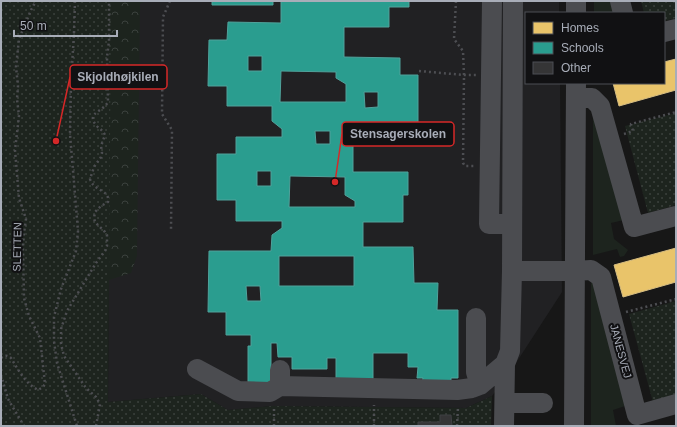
<svg xmlns="http://www.w3.org/2000/svg" width="677" height="427" viewBox="0 0 677 427" font-family="Arial,sans-serif">
<style>
.built{fill:#212123}
.grass{fill:#1d241e}
.forest{fill:url(#forest-crowns)}
.park{fill:url(#park-dots)}
.homes{fill:#e9c46a;stroke:#d6bd81}
.schools{fill:#2a9d8f;stroke:#50a29b;fill-rule:evenodd}
.building{fill:#353536;stroke:#3f4043}
.lines{fill:none;stroke-linecap:round;stroke-linejoin:round}
.path{stroke:#4d4e52;stroke-width:2.5;stroke-dasharray:2 3;stroke-linecap:butt}
.minor{stroke:#4b4c50;stroke-width:20}
.labels{text-anchor:middle;dominant-baseline:central;stroke-width:4;stroke-linejoin:round;paint-order:stroke}
.street-label{font-size:11px;fill:#a8adb8;stroke:#111113}
.leader{fill:none;stroke:#d62828;stroke-width:1.5}
.callout-dot{fill:#d62828;stroke:#111113;stroke-width:1.5}
.callout{fill:#111113;stroke:#d62828;stroke-width:1.5}
.callout-label{font-size:12px;text-anchor:middle;font-weight:bold;fill:#a8adb8}
</style>
<defs>
<pattern id="forest-crowns" width="20" height="18" patternUnits="userSpaceOnUse"><rect width="20" height="18" fill="#1d241e"/><path d="M2 6a3 3 0 1 1 6 0M12 15a3 3 0 1 1 6 0" fill="none" stroke="#3b413d"/></pattern>
<pattern id="park-dots" width="8" height="8" patternUnits="userSpaceOnUse"><rect width="8" height="8" fill="#1d241e"/><path d="M2 2h.1M6 6h.1" fill="none" stroke="#3b413d" stroke-width="1.8" stroke-linecap="round"/></pattern>
</defs>
<rect width="100%" height="100%" fill="#171717"/>
<path class="built" d="M111,1H559V13H526V83H560L562,292L516,363L492,396L466,408L272,406L228,410L201,394L108,402L109,280Z"/>
<path class="grass" d="M594,1H613L616,13H594Z
M593,110L624,220L611,223L614,239L628,250L624,256L620,257L617,249L593,255Z
M593,281L628,405L613,410L616,426H591V282Z"/>
<path class="forest" d="M79,1H146L140,4L137,256L131,273L109,280L102,265Z"/>
<path class="park" d="M1,1H111L109,280L108,402L201,394L228,410L272,406L466,408L492,396L491,426H1Z
M641,1H676V18L664,21V13H644Z
M676,113V205L648,213L625,126Z
M676,301V395L653,402L629,314Z"/>
<path class="homes" d="M676,59V90L619,106L613,83H664V62Z
M676,248V282L623,297L614,265Z"/>
<path class="schools" d="M212,1H273V5H212Z
M281,1H409V7H389V27H344V57L400,58V75H418V122H399V142L353,141V172H408V195H403V222H363V247H413L414,283H438L437,310H458V378H451V384H422L423,378H417L418,367H408V353H373V385H336V358H327V369H292V357H278L277,343H271V383H248V346H251V335H226V312H208L209,251H271L272,235L282,228V221H236V200H217V154H236V137H282V129L272,121V106H227V86H208L209,40H227L228,22L281,23ZM248,56H262V71H248ZM281,71L336,72V78L346,84V102H280ZM364,92H378V107L365,108ZM315,131H330V144H316ZM257,171H271V186H257ZM290,176L345,177V195L355,201V207H289ZM279,256H354V286H279ZM246,286H260L261,301H247Z"/>
<path class="building" d="M440,415H451L452,426H418V422H440Z"/>
<g class="lines">
<path class="path" d="M75,1L74,33L71,83L70,134L78,231L76,251L61,289L54,317V341L57,363L77,426
M170,1L163,17L162,114L172,130L171,231
M456,1L454,39L463,51L464,75L463,163L465,166H474
M419,71L464,75H476
M624,134L633,131L631,124L676,112
M626,312L676,299
M1,358C5,355 7,355 11,358C19,371 25,383 38,390L43,387L45,384L40,338L29,316L24,298L23,247L24,233L26,219L19,198L15,150L19,116L17,99L18,86L16,67L19,39L31,10L36,1
M1,375L8,399L24,426
M96,426L100,404L96,397L86,388L64,356L61,344V329L67,311L96,263L105,251L107,246V235L105,232L95,222L94,218L95,212L101,206L108,202C110,189 94,192 90,179L94,167L101,157L102,153L101,146L105,135C103,130 99,129 96,125C88,115 97,113 104,107C105,106 107,104 108,102L107,57L109,41V1
M274,426V407
M374,426V405
M457,426L458,407"/>
<path class="minor" d="M492,1L489,224H512
M513,1L512,271H574L591,270L601,277L637,415L676,404
M620,1L623,13
M576,13V1
M664,32L676,29
M576,98H592L600,106L634,227L676,216
M476,318V372L480,385
M197,369L238,391L270,392L280,386
M280,370V386L457,390L472,388L480,385L505,364L510,351L512,271
M505,403H543
M504,426L505,364
M574,426L576,83"/>
</g>
<g class="labels">
<g class="street-label">
<text transform="translate(17 247) rotate(-89)">SLETTEN</text>
<text transform="translate(621 351) rotate(75)">JANESVEJ</text>
</g>
</g>
<path class="leader" d="M56 141L70 77M335 182L342 134"/>
<g class="callout-dot">
<circle cx="56" cy="141" r="4"/>
<circle cx="335" cy="182" r="4"/>
</g>
<g class="callout">
<rect x="70" y="65" width="97" height="24" rx="4"/>
<rect x="342" y="122" width="112" height="24" rx="4"/>
</g>
<g class="callout-label">
<text x="118" y="81">Skjoldhøjkilen</text>
<text x="398" y="138">Stensagerskolen</text>
</g>
<rect width="677" height="427" fill="none" stroke="#a8adb8" stroke-width="4"/>
<rect x="525" y="12" width="140" height="72" fill="#111113" stroke="#4d4f55"/>
<rect x="533" y="22" width="20" height="12" fill="#e9c46a" stroke="#4d4f55"/>
<text x="561" y="32" font-size="12" fill="#a8adb8">Homes</text>
<rect x="533" y="42" width="20" height="12" fill="#2a9d8f" stroke="#4d4f55"/>
<text x="561" y="52" font-size="12" fill="#a8adb8">Schools</text>
<rect x="533" y="62" width="20" height="12" fill="#353536" stroke="#4d4f55"/>
<text x="561" y="72" font-size="12" fill="#a8adb8">Other</text>
<path d="M14 30v6h103v-6" fill="none" stroke="#a8adb8" stroke-width="2"/>
<text x="20" y="30" font-size="12" fill="#a8adb8" stroke="#111113" stroke-width="3" paint-order="stroke">50 m</text>
</svg>
